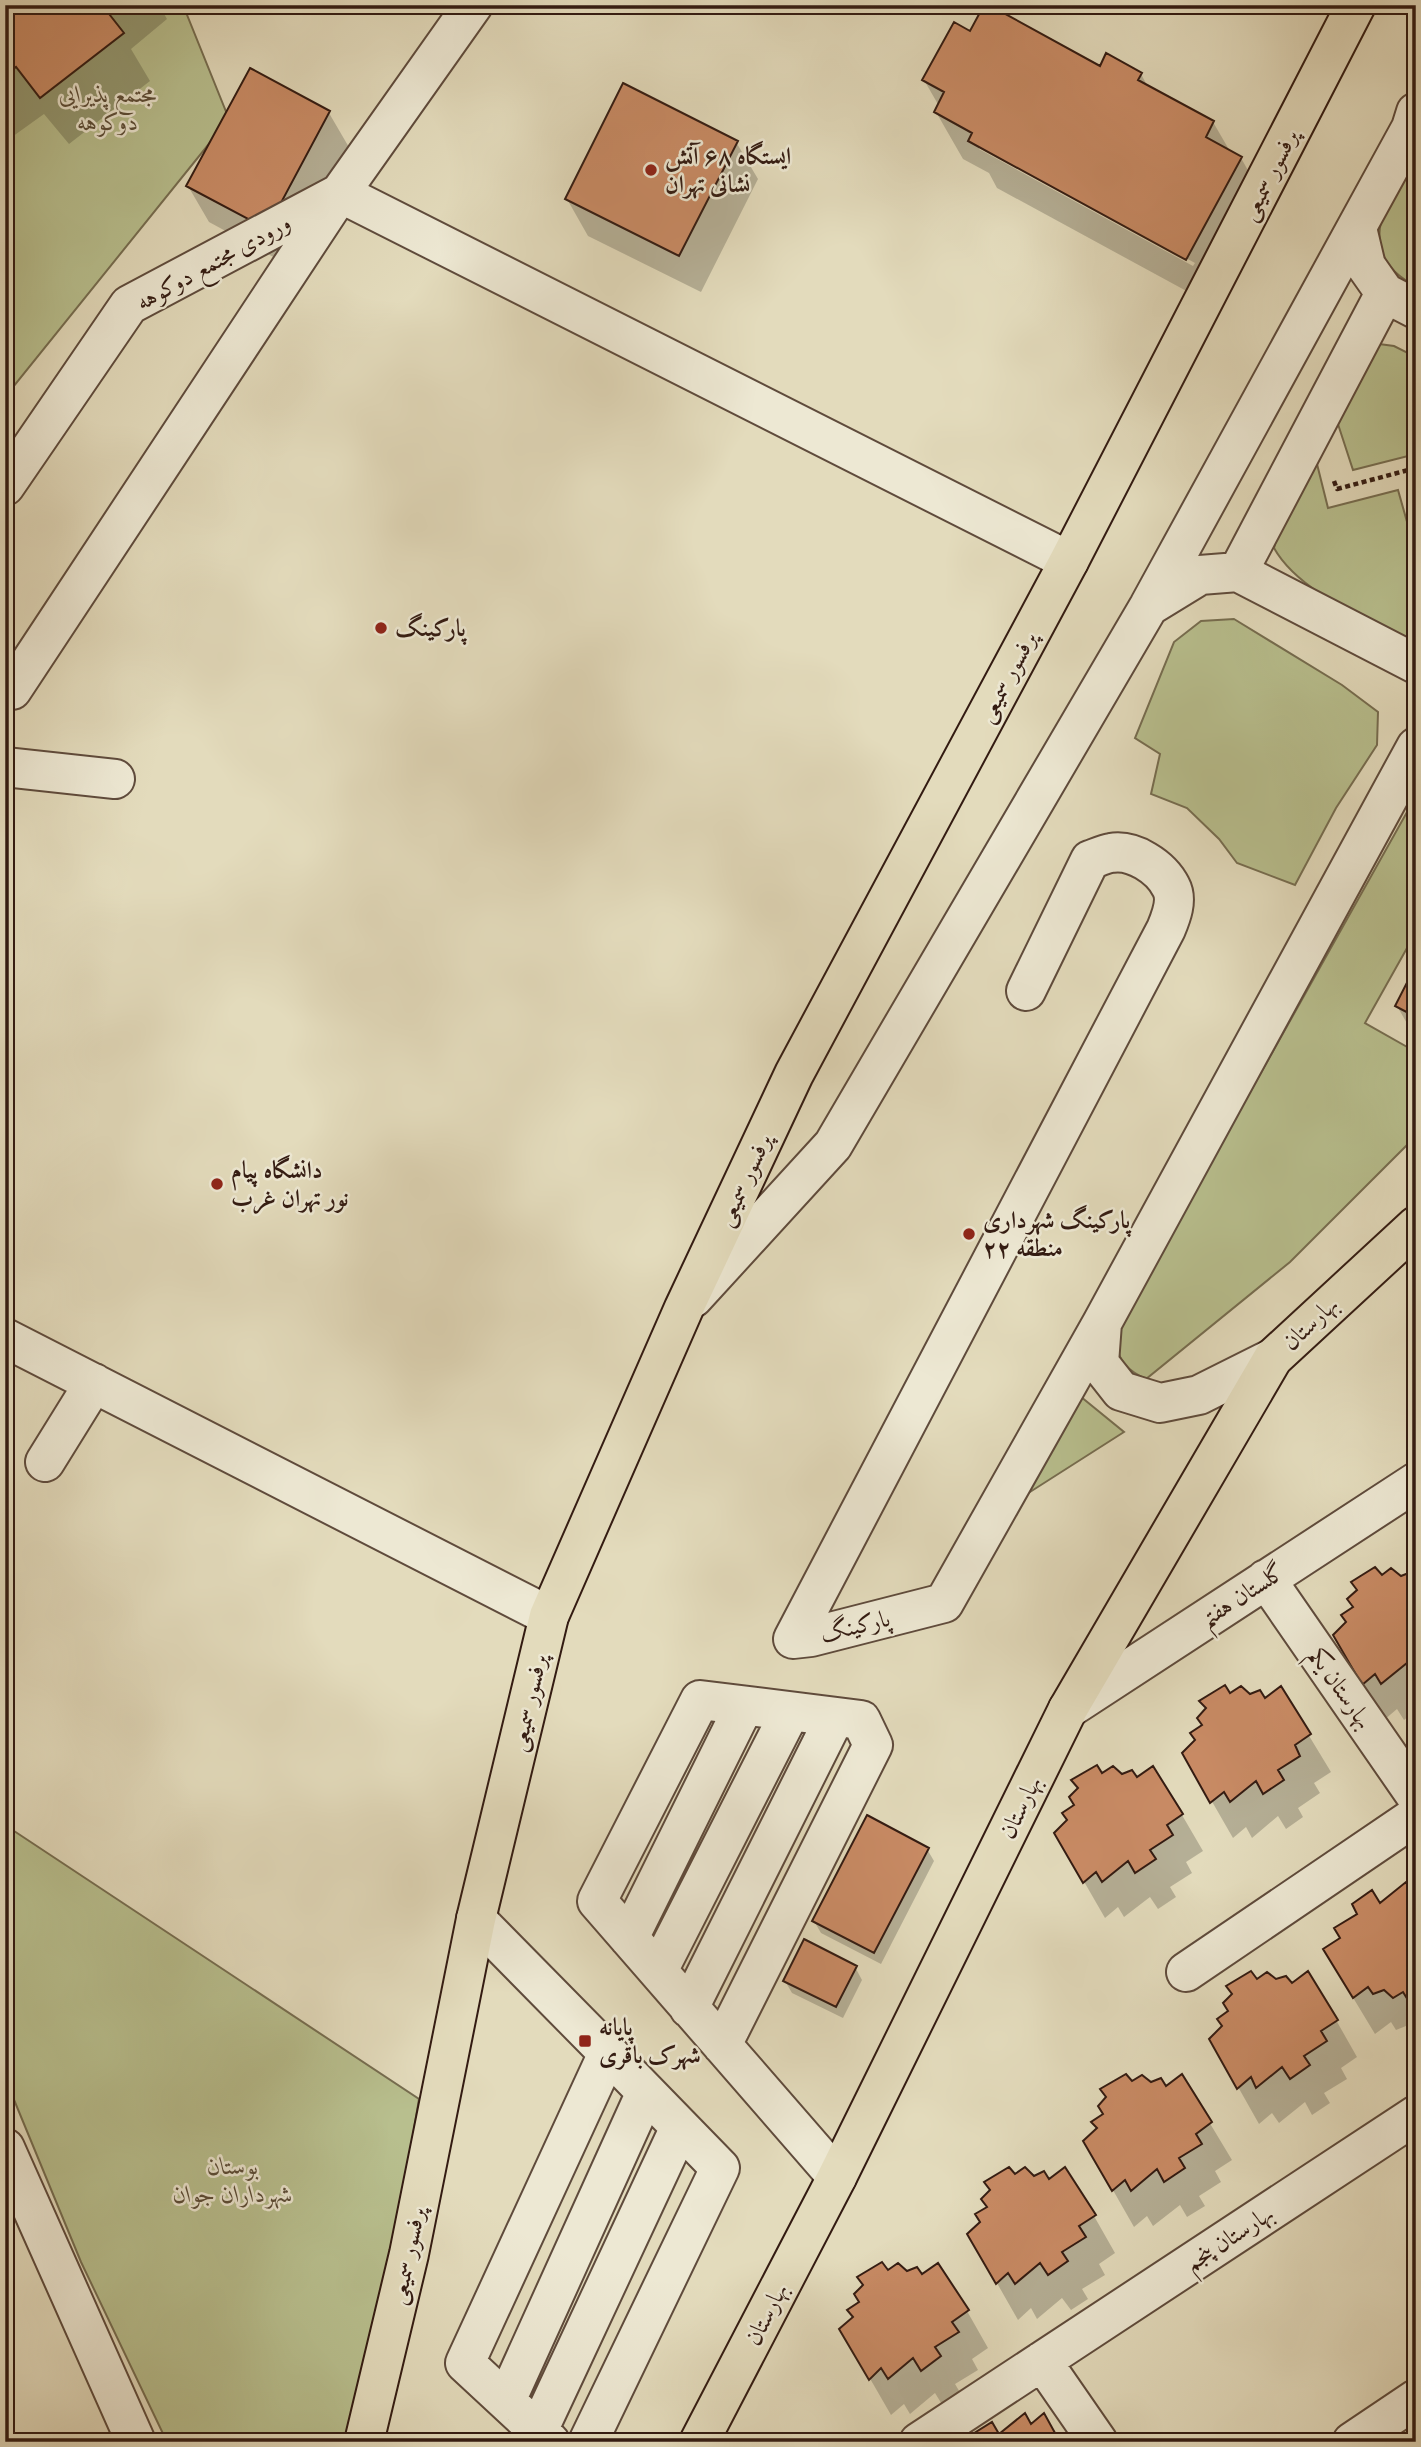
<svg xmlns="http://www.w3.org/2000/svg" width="1421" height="2447" viewBox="0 0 1421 2447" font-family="'IM FELL French Canon',Amiri,serif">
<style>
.green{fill:#b8bf8e;stroke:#766d50;stroke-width:2}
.shadow{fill:#0003;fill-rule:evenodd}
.building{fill:#c98b65;stroke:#331b12;stroke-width:2}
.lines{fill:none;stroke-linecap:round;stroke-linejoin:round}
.minor-casing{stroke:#5f4b3c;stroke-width:42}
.major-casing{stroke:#331b12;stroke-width:42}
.path{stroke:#331b12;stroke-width:4.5;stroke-dasharray:5 3.5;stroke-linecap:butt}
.minor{stroke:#ede8d3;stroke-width:38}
.major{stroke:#e3dbbc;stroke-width:38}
.poi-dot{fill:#8f2418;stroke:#ede8d3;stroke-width:2.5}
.labels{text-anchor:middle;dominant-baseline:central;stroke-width:5;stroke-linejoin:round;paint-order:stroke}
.park-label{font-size:24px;font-style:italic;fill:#5b4c37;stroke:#ede8d3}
.poi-label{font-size:24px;font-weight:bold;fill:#331b12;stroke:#ede8d3;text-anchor:start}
.street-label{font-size:24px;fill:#331b12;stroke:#ede8d3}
</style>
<rect width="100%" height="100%" fill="#e3dbbc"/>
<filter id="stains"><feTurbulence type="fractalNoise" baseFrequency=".00286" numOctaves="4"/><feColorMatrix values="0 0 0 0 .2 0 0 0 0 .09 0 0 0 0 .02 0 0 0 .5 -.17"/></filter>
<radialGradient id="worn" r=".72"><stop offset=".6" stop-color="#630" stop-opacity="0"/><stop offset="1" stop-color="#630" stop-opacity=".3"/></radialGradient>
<path class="green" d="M5,5H183L229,119L13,387L5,403Z
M1416,144V286C1348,253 1391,192 1416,144Z
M1379,344L1394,346L1416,357V454L1353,470L1335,415Z
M1316,460L1328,508L1398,490L1413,543L1416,542V646C1371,621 1299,593 1274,548L1279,528Z
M1234,619L1342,685L1378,712L1377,745L1336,808L1295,885L1237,863L1219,839L1187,808L1151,794L1160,754L1135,738L1174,642L1201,621Z
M1416,796V932L1365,1023L1416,1052V1136L1290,1262L1146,1379C1103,1360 1118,1334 1133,1301Z
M1075,1392L1124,1432L1019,1499Z
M5,1825L419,2099L362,2442H167L81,2262L5,2078Z"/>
<path class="shadow" d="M5,5H159L167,19L131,49L150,81L69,144L44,114L5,142Z
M971,33L1100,68L1141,74L1148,87L1213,122L1231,153L1241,158L1268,206L1214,306L997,188L989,173L963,159L936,112L939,106L924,80ZM979,145L1195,263L1193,266L979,149Z
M329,113L350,149L288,265L209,222L188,186Z
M736,142L758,179L701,292L588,236L567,199Z
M1416,968V1039L1397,1006Z
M1381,1578L1416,1582V1710L1404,1720L1397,1709L1384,1720L1335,1635L1347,1623L1355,1608Z
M1280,1688L1331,1772L1314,1783L1320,1793L1298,1808L1303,1817L1286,1829L1278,1816L1252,1838L1246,1827L1233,1838L1184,1753L1197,1741L1204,1726L1207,1710L1202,1701L1230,1696H1249L1265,1700Z
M1102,1776L1137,1779L1182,1815L1203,1851L1186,1862L1192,1873L1170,1887L1176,1897L1158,1909L1150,1897L1124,1917L1118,1907L1105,1918L1056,1833L1069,1821L1076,1806L1079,1790L1074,1781Z
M927,1849L934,1861L881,1964L821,1933L814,1921Z
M1416,1892V2034L1406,2026L1396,2030L1391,2022L1375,2034L1346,1986L1342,1939L1379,1906L1411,1896Z
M855,1967L862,1980L843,2018L792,1993L785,1981Z
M1256,1981H1276L1291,1985L1336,2020L1357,2057L1341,2068L1347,2079L1324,2093L1330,2103L1312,2115L1305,2102L1279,2123L1272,2113L1259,2124L1211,2039L1223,2027L1230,2012Z
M1182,2077L1232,2160L1215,2171L1221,2182L1199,2196L1205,2206L1187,2217L1180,2205L1153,2226L1147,2216L1134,2227L1085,2141L1098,2130L1094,2122L1105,2114L1131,2084H1150L1166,2088Z
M1015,2177L1049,2181L1094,2216L1115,2253L1099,2264L1105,2275L1082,2289L1088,2299L1071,2310L1062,2298L1037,2319L1031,2308L1018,2320L969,2234L981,2222L988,2208Z
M888,2273H906L922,2277L967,2311L988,2348L972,2359L978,2370L955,2384L961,2394L943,2406L935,2393L910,2414L904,2404L891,2415L842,2330L854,2318L861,2302Z"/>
<path class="building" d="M5,5H102L124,33L40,98L16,67L5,75Z
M984,5H989L1100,66L1106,53L1142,73L1138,80L1214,121L1206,137L1242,157L1186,260L968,141L972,133L934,112L944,92L922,80L954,22L970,31Z
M250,68L330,111L267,229L186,186Z
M623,83L738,141L679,256L565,199Z
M1416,965V1017L1395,1006Z
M1375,1567L1382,1575L1391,1568L1401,1576L1411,1572L1416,1579V1675L1407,1663L1381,1684L1375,1674L1362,1685L1333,1635L1346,1622L1341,1615L1353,1607L1347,1599L1357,1590L1351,1582Z
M1225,1685L1230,1693L1241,1686L1250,1694L1260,1690L1265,1698L1281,1686L1311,1734L1295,1745L1300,1756L1278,1770L1284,1780L1263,1794L1256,1781L1230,1802L1224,1792L1210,1803L1182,1753L1195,1740L1190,1733L1202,1725L1197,1718L1206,1708L1199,1701Z
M1097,1765L1102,1773L1113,1766L1122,1774L1132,1770L1137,1777L1153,1766L1183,1814L1167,1825L1173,1835L1150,1850L1156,1859L1135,1873L1128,1861L1102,1882L1096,1872L1083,1883L1054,1833L1067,1820L1062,1813L1074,1805L1069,1797L1078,1788L1071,1780Z
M867,1815L929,1848L874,1953L812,1921Z
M1406,1882L1411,1893L1416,1890V1995L1408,2000L1403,1992L1393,1998L1384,1990L1373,1994L1368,1987L1353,1998L1323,1949L1340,1938L1334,1928L1357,1914L1352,1904L1372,1890L1380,1903Z
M804,1939L857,1966L836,2007L783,1981Z
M1251,1971L1257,1979L1267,1972L1276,1979L1286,1976L1292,1983L1308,1971L1338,2020L1321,2031L1327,2041L1304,2056L1310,2065L1290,2079L1282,2067L1256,2088L1251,2077L1237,2089L1209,2039L1222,2026L1217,2019L1228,2011L1223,2003L1232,1994L1226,1986Z
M1126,2074L1132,2081L1142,2075L1151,2082L1161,2078L1166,2086L1182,2074L1212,2122L1196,2134L1202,2144L1179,2158L1185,2168L1164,2182L1157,2169L1131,2191L1125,2180L1112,2191L1083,2141L1097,2128L1091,2122L1103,2114L1098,2106L1106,2097L1100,2089Z
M1009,2167L1015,2174L1025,2167L1034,2176L1044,2171L1049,2179L1065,2167L1096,2215L1079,2226L1086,2237L1062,2252L1068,2261L1048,2275L1040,2263L1015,2284L1008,2273L996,2284L967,2234L980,2222L975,2214L987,2207L981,2199L990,2190L984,2182Z
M882,2262L888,2270L898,2263L907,2271L917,2267L922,2274L938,2263L969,2310L952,2322L959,2332L935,2347L941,2356L921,2371L913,2358L888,2379L881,2368L869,2380L839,2329L853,2317L847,2310L859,2302L854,2294L863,2285L857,2277Z
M1025,2413L1031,2424L1044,2413L1060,2442H975L971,2435L992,2422L999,2434Z"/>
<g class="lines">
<g class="minor-casing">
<path id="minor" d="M1357,228L1366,266L1385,293L1416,309
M1385,293L1238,572L1416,664
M5,486L129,305L340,193L1069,561
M1151,605L1200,575L1238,572
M12,690L340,193L473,5
M5,767L115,779
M1026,991L1090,860C1096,858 1104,854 1111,853C1133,849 1161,867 1171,887C1178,900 1171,917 1166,929L793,1639L811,1637L944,1603L1102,1323L1416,747
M693,1298L833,1145L1149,606L1411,128L1416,112
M1102,1323L1099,1363L1121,1391L1160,1403L1199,1395L1273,1358
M5,1338L549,1616
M45,1462L94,1383
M1266,1579L1416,1796
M1068,1709L1416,1482
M476,1919L608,2053L465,2363L550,2442
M629,1938L744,1706
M658,1971L790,1712
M1186,1972L1416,1816
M689,2008L835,1717
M722,2045L873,1745L861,1720L700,1700L597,1901L837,2177
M5,2148L136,2442
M1042,2361L1098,2442
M506,2401L646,2092
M538,2431L680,2127
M588,2442L720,2168L608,2053
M919,2442L1416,2115
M1352,2442L1416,2399"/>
</g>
<g class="major-casing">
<path id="major" d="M364,2442L409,2254L476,1919L549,1616L684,1308L794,1074L1069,561L1356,5
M699,2442L837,2177L1068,1709L1273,1358L1416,1226"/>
</g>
<path class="path" d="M1334,481L1337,489L1416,468"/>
<use href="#minor" class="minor"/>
<use href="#major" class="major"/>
</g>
<g class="poi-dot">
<circle cx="651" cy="170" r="7"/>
<circle cx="381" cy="628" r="7"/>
<circle cx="217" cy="1184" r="7"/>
<circle cx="969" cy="1234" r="7"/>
<rect x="578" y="2034" width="14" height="14" rx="3.5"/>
</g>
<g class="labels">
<g class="park-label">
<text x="108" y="94">مجتمع پذیرایی<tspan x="108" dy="28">دوکوهه</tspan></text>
<text x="233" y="2166">بوستان<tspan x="233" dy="28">شهرداران جوان</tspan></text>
</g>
<g class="poi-label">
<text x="665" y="156">ایستگاه ۶۸ آتش<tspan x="665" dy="28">نشانی تهران</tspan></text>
<text x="395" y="628">پارکینگ</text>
<text x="231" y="1170">دانشگاه پیام<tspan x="231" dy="28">نور تهران غرب</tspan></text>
<text x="983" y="1220">پارکینگ شهرداری<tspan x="983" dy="28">منطقه ۲۲</tspan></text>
<text x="599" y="2027">پایانه<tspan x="599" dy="28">شهرک باقری</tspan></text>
</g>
<g class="street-label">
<text transform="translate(1269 175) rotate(-63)">پرفسور سمیعی</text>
<text transform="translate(213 262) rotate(-29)">ورودی مجتمع دوکوهه</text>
<text transform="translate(1007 677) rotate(-62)">پرفسور سمیعی</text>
<text transform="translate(744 1180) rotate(-65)">پرفسور سمیعی</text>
<text transform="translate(1310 1323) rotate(-43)">بهارستان</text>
<text transform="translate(1242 1595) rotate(-33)">گلستان هفتم</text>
<text transform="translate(855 1626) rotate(-14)">پارکینگ</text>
<text transform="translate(1341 1688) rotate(55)">بهارستان یکم</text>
<text transform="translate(528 1703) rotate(-77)">پرفسور سمیعی</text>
<text transform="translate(1020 1807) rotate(-64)">بهارستان</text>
<text transform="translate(1229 2238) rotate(-33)">بهارستان پنجم</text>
<text transform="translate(407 2256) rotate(-78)">پرفسور سمیعی</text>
<text transform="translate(766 2314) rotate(-63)">بهارستان</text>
</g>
</g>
<rect width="1421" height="2447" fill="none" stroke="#e3dbbc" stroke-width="28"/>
<rect x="7" y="7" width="1407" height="2433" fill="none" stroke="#331b12" stroke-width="3.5"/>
<rect x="14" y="14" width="1393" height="2419" fill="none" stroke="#331b12" stroke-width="2"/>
<rect width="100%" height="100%" filter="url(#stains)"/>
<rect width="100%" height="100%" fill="url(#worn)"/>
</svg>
